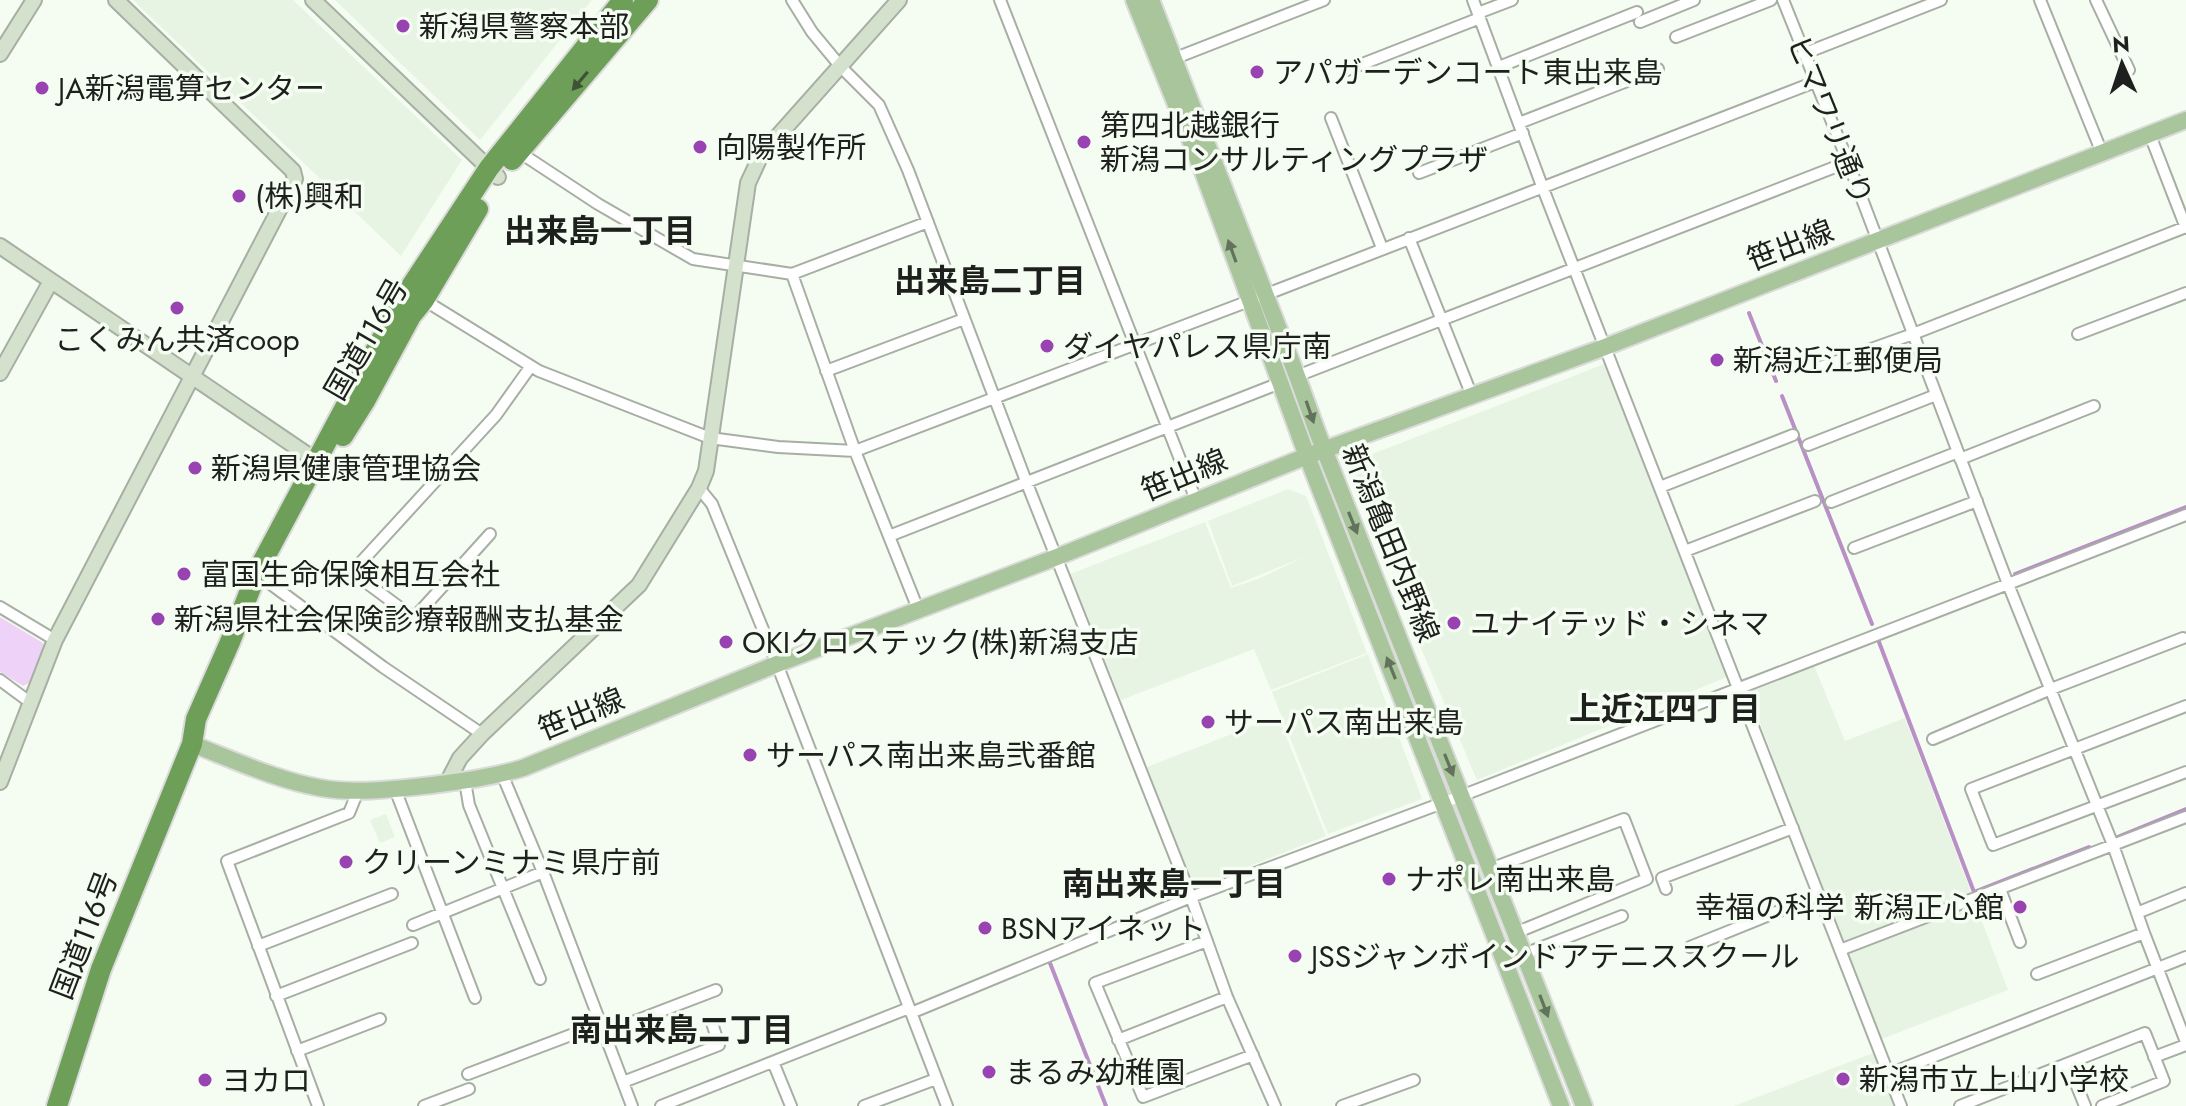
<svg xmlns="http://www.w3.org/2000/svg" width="2186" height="1106" viewBox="0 0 2186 1106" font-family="Jost,'Noto Sans JP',sans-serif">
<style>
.built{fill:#e8f4e3}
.green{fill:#efd2f8}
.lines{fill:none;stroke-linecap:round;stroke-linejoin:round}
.stream{stroke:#b990c6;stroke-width:4}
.street-casing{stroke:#a7aea4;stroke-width:14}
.secondary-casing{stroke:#a7aea4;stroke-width:18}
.primary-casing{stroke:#dbdbdb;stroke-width:20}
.highway-casing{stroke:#dbdbdb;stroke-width:24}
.street{stroke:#fff;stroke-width:10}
.secondary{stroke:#d4e2cd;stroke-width:14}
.primary{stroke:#a8c59b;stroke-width:16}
.highway{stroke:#6e9f59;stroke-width:20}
.oneway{fill:#3e5335}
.oneway2{fill:#63725c}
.poi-dot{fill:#9843b1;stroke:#f5fcf2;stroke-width:3}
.labels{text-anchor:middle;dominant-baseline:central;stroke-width:7;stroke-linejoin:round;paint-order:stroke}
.poi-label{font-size:30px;fill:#1e201d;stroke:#f5fcf2;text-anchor:start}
.street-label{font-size:30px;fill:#1e201d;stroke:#f5fcf2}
.neighbourhood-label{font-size:32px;font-weight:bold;fill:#1e201d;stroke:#f5fcf2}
</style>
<rect width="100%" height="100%" fill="#f5fcf2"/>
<path class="built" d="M133,0H293L462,160L401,256Z
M335,0H592L480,140Z
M1607,363L1727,677L1477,780L1409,620L1413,607L1356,476L1362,458Z
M1288,489L1306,496L1367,653L1271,690L1254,649L1121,700L1070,574L1205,522L1231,588L1258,579L1304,557L1232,586L1208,521Z
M1368,654L1422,799L1328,834L1272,692Z
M1813,663L1845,741L1905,718L2008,990L1879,1040L1747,688Z
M1278,716L1326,836L1194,888L1147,767Z
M386,814L395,837L380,843L370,820Z
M1873,1053L1894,1106H1734Z"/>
<path class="green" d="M0,617L43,643L44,648L31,682L23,686L0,672Z"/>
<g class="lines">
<path class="stream" d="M1749,313L1776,381
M1782,396L1872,624
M2015,574L2186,507
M1879,642L1974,892L2089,847
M2115,838L2186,809
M1050,963L1106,1106"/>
<g class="street-casing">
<path id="street" d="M792,0L812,32L841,67L879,105L908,170L1026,481L1191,897L1227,997L1275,1106
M1000,0L1196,500
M1473,0L1542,186L1901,1106
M1783,0L1848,162L2008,584L2113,845L2144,933L2186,1042
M2040,0L2102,153
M2096,0L2129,70
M1478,13L1512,0
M1640,22L1694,0
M1676,37L1771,0
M1803,54L1941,0
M1173,59L1324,0
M1499,67L1637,12
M1347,70L1480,18
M1331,118L1382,248
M1519,123L1658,69
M2150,135L2186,228
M519,152L598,204L693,259L792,274L855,451L918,609
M1419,173L1523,133
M1409,238L1472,396
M792,274L928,222
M424,300L539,371L710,438L778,447L855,451L1249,301L1815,82
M2078,334L2186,293
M1818,368L1913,334L2186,227
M826,371L964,319
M1297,376L1848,162
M1808,445L1936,395
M1960,459L2094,406
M1660,487L1793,435
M699,488L712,504L777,664L947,1106
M1831,502L1958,452
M490,534L414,618L352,572L496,415L531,366
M889,536L1280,383
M1854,548L1977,501
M1685,551L1815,501
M268,582L383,667L482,734
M0,607L55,640
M0,680L31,703
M2186,706L1971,789L1993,845L2186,772
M1933,739L2051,689L2183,638
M502,774L543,872L632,1106
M465,781L469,805L540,979
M395,789L475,998
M1490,869L1624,819L1647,879L1515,933
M1666,889L1662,878L1793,828
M2000,889L2020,942
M2137,913L2186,893
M413,925L543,872
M1207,941L1095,983L1143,1097L1253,1055
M258,946L392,894
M1690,947L1819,895
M1840,950L2186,817
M1524,954L1622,916
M2037,974L2144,933
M276,996L412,943
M911,1013L1191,897L1461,796L2186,515
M604,1033L716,990
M1118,1040L1227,997
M297,1051L380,1019
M2154,1057L2186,1045
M773,1062L791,1106
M2068,1064L2085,1106
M468,1074L600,1024
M1889,1074L2186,957
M623,1082L719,1045L712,1023
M318,1106L227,861L349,813L358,791
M424,1106L469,1089
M661,1106L909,1008
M864,1106L936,1079
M1342,1106L1414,1080
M1960,1106L2145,1033L2164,1081L2102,1106"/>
</g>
<g class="secondary-casing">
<path id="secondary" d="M313,0L498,177
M0,54L34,0
M0,246L324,466
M0,373L51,281
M0,782L55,640L295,179L293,171L116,0
M447,783L460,758L482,734L639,585L699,488L706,471L748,183L761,155L899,0"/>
</g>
<g class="primary-casing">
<path id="primary" d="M1134,0L1203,172L1307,456L1561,1106
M1151,0L1297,376L1318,434L1584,1106
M192,744C234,760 276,780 321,788C357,794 395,789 432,785C463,781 493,777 523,768L777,664L1057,557L1307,456L1605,347L2186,120"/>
</g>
<g class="highway-casing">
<path id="highway" d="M512,160L648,0
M343,436L365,401L411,316L424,300L478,209
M57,1106L101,969L192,744L196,719L230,642L257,572L404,297L489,168L623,0"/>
</g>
<use href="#street" class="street"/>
<use href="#secondary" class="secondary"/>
<use href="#primary" class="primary"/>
<use href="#highway" class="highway"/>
</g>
<defs><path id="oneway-solid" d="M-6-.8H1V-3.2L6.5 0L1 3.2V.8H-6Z" transform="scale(2)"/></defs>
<use class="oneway" href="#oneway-solid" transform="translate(580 81) rotate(130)"/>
<g class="oneway2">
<use href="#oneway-solid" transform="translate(1232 251) rotate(-110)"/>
<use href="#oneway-solid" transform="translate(1310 412) rotate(71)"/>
<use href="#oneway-solid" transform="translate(1353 523) rotate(68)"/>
<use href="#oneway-solid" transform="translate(1391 668) rotate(-112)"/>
<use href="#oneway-solid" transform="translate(1449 765) rotate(68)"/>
<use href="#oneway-solid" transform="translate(1544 1006) rotate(69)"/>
</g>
<g class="poi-dot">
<circle cx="403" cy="26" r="8"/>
<circle cx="1257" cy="72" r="8"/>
<circle cx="42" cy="88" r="8"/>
<circle cx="1084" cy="142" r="8"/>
<circle cx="700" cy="147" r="8"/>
<circle cx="239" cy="196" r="8"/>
<circle cx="177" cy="308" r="8"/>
<circle cx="1047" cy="346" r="8"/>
<circle cx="1717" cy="360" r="8"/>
<circle cx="195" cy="468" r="8"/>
<circle cx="184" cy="574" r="8"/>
<circle cx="158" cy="619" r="8"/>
<circle cx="1454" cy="623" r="8"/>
<circle cx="726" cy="642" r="8"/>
<circle cx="1208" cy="722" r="8"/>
<circle cx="750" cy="755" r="8"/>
<circle cx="346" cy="862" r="8"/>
<circle cx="1389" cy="879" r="8"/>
<circle cx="2020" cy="907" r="8"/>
<circle cx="985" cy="928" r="8"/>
<circle cx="1295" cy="956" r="8"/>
<circle cx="989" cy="1072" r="8"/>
<circle cx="1843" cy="1079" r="8"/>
<circle cx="205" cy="1080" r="8"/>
</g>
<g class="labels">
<g class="poi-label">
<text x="419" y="26">新潟県警察本部</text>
<text x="1273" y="72">アパガーデンコート東出来島</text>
<text x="58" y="88">JA新潟電算センター</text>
<text x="1100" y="125">第四北越銀行<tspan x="1100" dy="34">新潟コンサルティングプラザ</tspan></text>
<text x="716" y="147">向陽製作所</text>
<text x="255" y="196">(株)興和</text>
<text x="177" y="339" text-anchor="middle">こくみん共済coop</text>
<text x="1063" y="346">ダイヤパレス県庁南</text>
<text x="1733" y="360">新潟近江郵便局</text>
<text x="211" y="468">新潟県健康管理協会</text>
<text x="200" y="574">富国生命保険相互会社</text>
<text x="174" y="619">新潟県社会保険診療報酬支払基金</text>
<text x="1470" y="623">ユナイテッド・シネマ</text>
<text x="742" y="642">OKIクロステック(株)新潟支店</text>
<text x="1224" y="722">サーパス南出来島</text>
<text x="766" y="755">サーパス南出来島弐番館</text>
<text x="362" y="862">クリーンミナミ県庁前</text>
<text x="1405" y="879">ナポレ南出来島</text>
<text x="2004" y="907" text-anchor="end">幸福の科学 新潟正心館</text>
<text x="1001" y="928">BSNアイネット</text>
<text x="1311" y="956">JSSジャンボインドアテニススクール</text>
<text x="1005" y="1072">まるみ幼稚園</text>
<text x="1859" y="1079">新潟市立上山小学校</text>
<text x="221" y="1080">ヨカロ</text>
</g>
<g class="street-label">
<text transform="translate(1830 120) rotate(68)">ヒマワリ通り</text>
<text transform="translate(1790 245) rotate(-21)">笹出線</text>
<text transform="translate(366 339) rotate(-60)">国道116号</text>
<text transform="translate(1184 475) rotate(-22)">笹出線</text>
<text transform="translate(1391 543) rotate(68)">新潟亀田内野線</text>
<text transform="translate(581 714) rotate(-22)">笹出線</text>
<text transform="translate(84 935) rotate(-69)">国道116号</text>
</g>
<g class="neighbourhood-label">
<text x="600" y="231">出来島一丁目</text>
<text x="990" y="281">出来島二丁目</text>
<text x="1665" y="709">上近江四丁目</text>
<text x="1174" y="884">南出来島一丁目</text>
<text x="682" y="1030">南出来島二丁目</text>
</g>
</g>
<g transform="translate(2122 64) rotate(357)" stroke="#f5fcf2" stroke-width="6" paint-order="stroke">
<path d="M0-6L14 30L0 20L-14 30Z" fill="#1e201d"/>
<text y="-12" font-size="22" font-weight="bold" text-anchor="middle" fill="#1e201d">N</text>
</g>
</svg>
